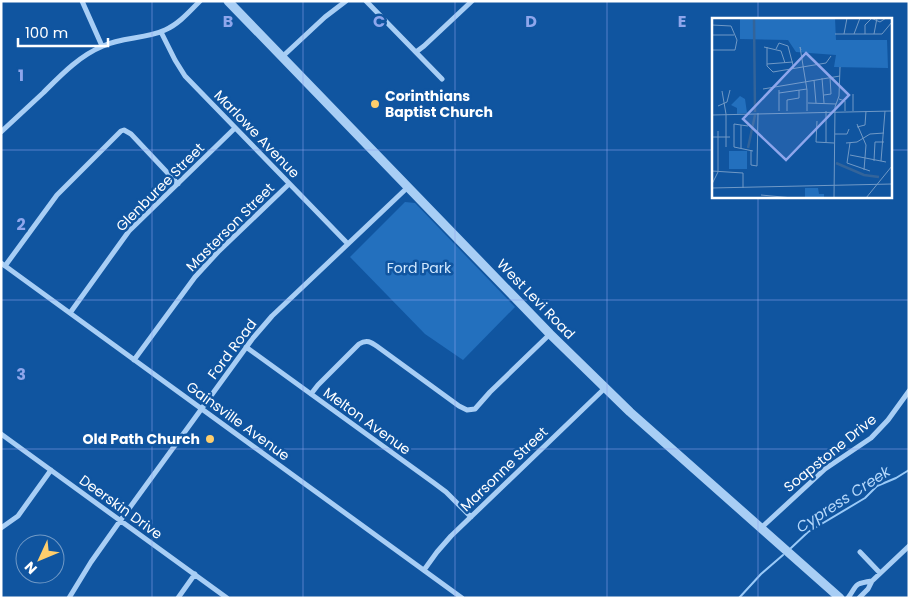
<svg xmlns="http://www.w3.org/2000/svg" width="910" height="599" viewBox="0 0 910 599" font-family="Poppins,sans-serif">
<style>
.green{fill:#2370be}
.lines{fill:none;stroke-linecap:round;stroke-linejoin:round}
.stream{stroke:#9acaf8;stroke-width:2}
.minor{stroke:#a8cef5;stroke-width:5}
.tertiary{stroke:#a8cef5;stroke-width:9}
.grid{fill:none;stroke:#8ea6ec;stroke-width:1;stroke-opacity:0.55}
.poi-dot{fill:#ffce6c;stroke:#1055a0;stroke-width:2}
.labels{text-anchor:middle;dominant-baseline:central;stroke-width:5;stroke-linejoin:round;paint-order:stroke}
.poi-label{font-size:14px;font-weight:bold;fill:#fff;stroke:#1055a0;text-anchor:start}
.street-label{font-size:14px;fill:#fff;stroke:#1055a0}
.park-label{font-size:14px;fill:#d1e8fe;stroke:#1055a0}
.water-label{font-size:15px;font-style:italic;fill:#b5d8fb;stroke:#1055a0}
.inset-river{fill:none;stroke:#33649a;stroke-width:2.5}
.inset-road{fill:none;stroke:#7099c6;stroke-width:1}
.view{fill:#8ea6ec;fill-opacity:0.15;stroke:#8ea6ec;stroke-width:2.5}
.inset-edge{fill:none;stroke:#fff;stroke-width:2.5}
.grid-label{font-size:16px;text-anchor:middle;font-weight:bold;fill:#8ea6ec;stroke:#1055a0;stroke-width:5;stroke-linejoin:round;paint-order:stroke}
</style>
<rect width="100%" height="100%" fill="#1055a0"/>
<path class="green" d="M405,202L415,203L515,307L463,360L425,334L350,257Z"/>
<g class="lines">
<path class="stream" d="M791,548L808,532L865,498L877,486L896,478L909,470
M739,598L761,574L783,555"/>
<path class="minor" d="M82,1L102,46
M366,1L442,79
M161,32L175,60L185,76L348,244
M416,52L424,46L472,1
M282,57L325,17L346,1
M1,132C15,119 29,106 43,93C61,75 79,56 103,46C122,37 146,39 165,30C179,24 190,11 200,1
M1,263L462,598
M5,266L57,195L121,131L124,130L131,134L178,184
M70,313L129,231L235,128
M246,347L434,483L446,492L471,517
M134,360L195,277L218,252L289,184
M311,394L318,385L359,344C367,339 371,342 378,347L459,406L467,410L475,409L490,392L550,334
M1,434L227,598
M1,528L18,516L51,470
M761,528L825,469L871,438L888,420L909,391
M860,552L880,573
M424,570L437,552L451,536L605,388
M69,598L91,562L120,521L253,338L272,316L408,187
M178,598L195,574
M848,598C858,584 853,584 872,581
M859,598L868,589L872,581L909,546"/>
<path class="tertiary" d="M228,1L550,334L630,412L840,598"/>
</g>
<path class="grid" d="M152,1V598M303,1V598M455,1V598M607,1V598M758,1V19M1,150H714M891,150H909M758,196V598M1,300H909M1,449H909"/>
<g class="poi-dot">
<circle cx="375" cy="104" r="5"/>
<circle cx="210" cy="439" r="5"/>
</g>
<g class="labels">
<g class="poi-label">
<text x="385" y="96">Corinthians<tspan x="385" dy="16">Baptist Church</tspan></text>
<text x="200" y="439" text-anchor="end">Old Path Church</text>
</g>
<g class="street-label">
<text transform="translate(257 134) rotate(46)">Marlowe Avenue</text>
<text transform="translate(160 187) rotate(-45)">Glenburee Street</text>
<text transform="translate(230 227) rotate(-45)">Masterson Street</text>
<text transform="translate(536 299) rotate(46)">West Levi Road</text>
<text transform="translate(232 349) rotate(-53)">Ford Road</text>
<text transform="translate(238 421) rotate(36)">Gainsville Avenue</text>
<text transform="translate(367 421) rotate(36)">Melton Avenue</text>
<text transform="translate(830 453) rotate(-39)">Soapstone Drive</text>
<text transform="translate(504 469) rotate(-44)">Marsonne Street</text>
<text transform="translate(121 507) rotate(36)">Deerskin Drive</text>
</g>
<g class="park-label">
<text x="419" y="268">Ford Park</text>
</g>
<g class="water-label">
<text transform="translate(843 499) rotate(-33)">Cypress Creek</text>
</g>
</g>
<g transform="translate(712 18)">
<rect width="180" height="180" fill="#1055a0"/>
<path d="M28,0H123L124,22H175L176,50L122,49L124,37L84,34L76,22L28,21ZM28,78L33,81L35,95L25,96V90L19,87ZM17,133H35V151H17ZM93,170H106L107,176H112V180H93Z" fill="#2370be"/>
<path class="inset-river" d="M42,0L43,94M36,130L43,97M124,145L152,157L167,159"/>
<path class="inset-road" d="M159,0L168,4L174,0M0,7L19,8L25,22L23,32H0M123,16H170L180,4M132,16L135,0M142,16L148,0M153,16V7L159,1M162,16L165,0M0,17H22M52,29L69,33L73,45M55,29V48L61,54L114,45L119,38M64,31L67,25L76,28L82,51M89,32L88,29L95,72V93M55,46L81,44M110,60L112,85M102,62L104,85M51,71L128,58M67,72V93M10,73L14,96V129M67,75L95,71M112,77L119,76L118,59M127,81L133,83V93M96,85L124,86M6,88L15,84L18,72M75,93V82L87,80V72M114,93V124M141,93V76M0,97L180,93M105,103L104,124L122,125M145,106L154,127L152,152M36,108L22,106V129L41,133M145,109L153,107L154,93M123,116H135L137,111M0,119H18M134,125L145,124L158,116L172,115M138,125L135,145L158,153M29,130V107M39,132V147L45,148L46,95M138,137L174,144M162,143L163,124H172M169,143L173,93M0,153L31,155V170M0,166L6,154V113M0,170L180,166M49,177L81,180M14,180H40M122,180L123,89L127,78L128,49M154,180L180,148"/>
<path class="view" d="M94,35L137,77L74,142L31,101Z"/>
<rect width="180" height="180" class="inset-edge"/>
</g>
<g class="grid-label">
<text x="228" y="27">B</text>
<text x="379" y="27">C</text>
<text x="531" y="27">D</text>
<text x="682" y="27">E</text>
<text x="21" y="81">1</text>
<text x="21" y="230">2</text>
<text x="21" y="380">3</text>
</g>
<rect width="910" height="599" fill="none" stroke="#ffffff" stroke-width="5"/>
<g transform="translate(40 559) rotate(226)"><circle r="24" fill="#1055a0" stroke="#7099c6"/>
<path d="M0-4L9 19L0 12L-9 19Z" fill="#ffce6c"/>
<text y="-8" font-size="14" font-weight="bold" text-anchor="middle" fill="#ffffff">N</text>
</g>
<path d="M18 38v8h90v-8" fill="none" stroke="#ffffff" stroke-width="2.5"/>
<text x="25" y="38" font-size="15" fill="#ffffff" stroke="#1055a0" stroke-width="4" paint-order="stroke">100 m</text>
</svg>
